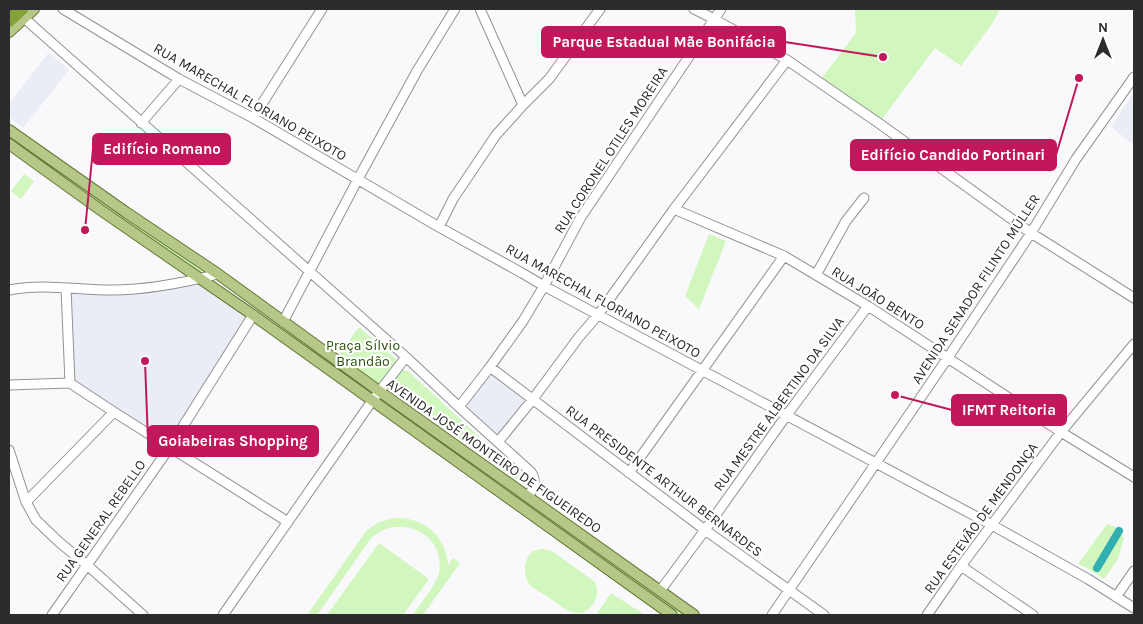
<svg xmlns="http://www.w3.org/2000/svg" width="1143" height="624" viewBox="0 0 1143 624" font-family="Karla,sans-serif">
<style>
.built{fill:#eaedf6}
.green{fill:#d1f6be}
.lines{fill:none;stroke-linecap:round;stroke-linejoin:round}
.canal{stroke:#31afb1;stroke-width:8}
.minor-casing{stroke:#919294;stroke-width:11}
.major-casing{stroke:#657934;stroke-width:12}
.highway-casing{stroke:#657934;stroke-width:15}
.minor{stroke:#fff;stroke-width:9}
.major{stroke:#b5c887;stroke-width:10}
.highway{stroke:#84a337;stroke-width:12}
.labels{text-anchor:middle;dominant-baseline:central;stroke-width:4.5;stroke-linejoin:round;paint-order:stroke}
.street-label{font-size:14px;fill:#2c2c2d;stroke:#fff}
.park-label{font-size:14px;fill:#285006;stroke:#fff}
.leader{fill:none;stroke:#c2185b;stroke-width:2}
.callout-dot{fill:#c2185b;stroke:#fff;stroke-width:2}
.callout{fill:#c2185b;stroke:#c2185b;stroke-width:2}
.callout-label{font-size:15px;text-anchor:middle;font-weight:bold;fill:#fff}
</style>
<rect width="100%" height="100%" fill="#f9f9fc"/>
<path class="built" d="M49,52L69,70L23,128L9,117V104Z
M1134,92V145L1111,127Z
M198,282L250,315L170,444L73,381L69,291L129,294Z
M492,370L529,399L497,439L463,408Z"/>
<path class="green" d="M855,9H1000L992,24L961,66L935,48L882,119L821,79L856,33Z
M9,135L136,225L204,272V274L202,275L9,140Z
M24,174L34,181L21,199L11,191Z
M709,234L726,241L699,309L685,296Z
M359,327L397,360L378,385L338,356Z
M402,370L408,371L526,480L525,484H523L389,389V386Z
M382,398L687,615H681L380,401Z
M395,518C424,517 446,536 448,565L453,558L460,563L423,615H413C420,604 436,585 439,573C446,534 401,513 372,537L317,615H307L367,530L379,522Z
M1107,524L1115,527L1124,538L1118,559L1104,579L1089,569L1078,564Z
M379,543L429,579L403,615H327Z
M542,549L552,551L595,582C598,589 598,598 593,604C579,624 561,606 547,596C540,592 532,588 528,582C523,574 524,560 531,553C534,550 538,550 542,549Z
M611,593L645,615H596Z"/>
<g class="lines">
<path class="canal" d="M1097,568L1119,531"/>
<g class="minor-casing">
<path id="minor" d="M63,9L179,79L253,118L439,227L522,273L544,286L992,525L1088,579L1134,608
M480,9L523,105
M694,9L714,19L787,60L880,124L1031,233L1134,298
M24,18L406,357L459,407L531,472C537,481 534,488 528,496
M253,118L322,9
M141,123L179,79
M674,209L784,256L816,275L868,306L1061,432L1134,477
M439,227L453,199L496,135L523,105L549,79L600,9
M816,275L846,221L864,198
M66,288L70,383L114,412L288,522
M9,290C43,283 78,290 112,290C148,290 183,283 218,274
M283,322L358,179L417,71L455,9
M490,367L705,530L824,615
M9,385L70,383
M459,407L490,367L523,321L544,286L581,217L721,9
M498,442L533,399L579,337L598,315L674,209L787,60
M9,450L26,502L36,520L59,542L87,565L143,615
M629,473L784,256
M26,502L114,412
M961,566L1033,615
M660,591L705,530L786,416L868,306
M1116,597L1134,571
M52,615L170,447L253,315
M223,615L372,401L406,357
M772,615L947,359L1031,233L1076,159L1134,77
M927,615L961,566L1061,432L1134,344"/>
</g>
<g class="major-casing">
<path id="major" d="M9,32L34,9
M9,130L127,213L218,274L379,391L694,615
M9,144L102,211L253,315L672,615"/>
</g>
<g class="highway-casing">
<path id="highway" d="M9,21L22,9"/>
</g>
<use href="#minor" class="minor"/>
<use href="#major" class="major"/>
<use href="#highway" class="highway"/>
</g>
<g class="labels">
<g class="street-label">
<text transform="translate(250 102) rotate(30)">RUA MARECHAL FLORIANO PEIXOTO</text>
<text transform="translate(611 150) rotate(-57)">RUA CORONEL OTILES MOREIRA</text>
<text transform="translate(976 289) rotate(-57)">AVENIDA SENADOR FILINTO MÜLLER</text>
<text transform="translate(878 298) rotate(32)">RUA JOÃO BENTO</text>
<text transform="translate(603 301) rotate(29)">RUA MARECHAL FLORIANO PEIXOTO</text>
<text transform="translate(779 404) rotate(-54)">RUA MESTRE ALBERTINO DA SILVA</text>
<text transform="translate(494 456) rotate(35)">AVENIDA JOSÉ MONTEIRO DE FIGUEIREDO</text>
<text transform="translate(664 481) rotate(37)">RUA PRESIDENTE ARTHUR BERNARDES</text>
<text transform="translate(981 518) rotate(-54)">RUA ESTEVÃO DE MENDONÇA</text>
<text transform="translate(101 521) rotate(-55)">RUA GENERAL REBELLO</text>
</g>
<g class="park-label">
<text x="363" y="345">Praça Sílvio<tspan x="363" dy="16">Brandão</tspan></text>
</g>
</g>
<path class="leader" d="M883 57L785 42M85 230L93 149M1079 78L1056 155M895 395L952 410M145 361L148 441"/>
<g class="callout-dot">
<circle cx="883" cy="57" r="5"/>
<circle cx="85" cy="230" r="5"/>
<circle cx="1079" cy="78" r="5"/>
<circle cx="895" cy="395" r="5"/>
<circle cx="145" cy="361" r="5"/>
</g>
<g class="callout">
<rect x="542" y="27" width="243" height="30" rx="5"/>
<rect x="93" y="134" width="137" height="30" rx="5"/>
<rect x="851" y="140" width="205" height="30" rx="5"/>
<rect x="952" y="395" width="114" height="30" rx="5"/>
<rect x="148" y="426" width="170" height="30" rx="5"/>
</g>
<g class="callout-label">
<text x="664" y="47">Parque Estadual Mãe Bonifácia</text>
<text x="162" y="154">Edifício Romano</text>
<text x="953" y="160">Edifício Candido Portinari</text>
<text x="1009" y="415">IFMT Reitoria</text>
<text x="233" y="446">Goiabeiras Shopping</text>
</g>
<rect width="1143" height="624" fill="none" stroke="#2c2c2d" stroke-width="20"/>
<g transform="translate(1103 40)" stroke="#ffffff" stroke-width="4" paint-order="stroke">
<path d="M0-4L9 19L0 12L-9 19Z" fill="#2c2c2d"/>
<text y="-8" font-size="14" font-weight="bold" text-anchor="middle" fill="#2c2c2d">N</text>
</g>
</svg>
